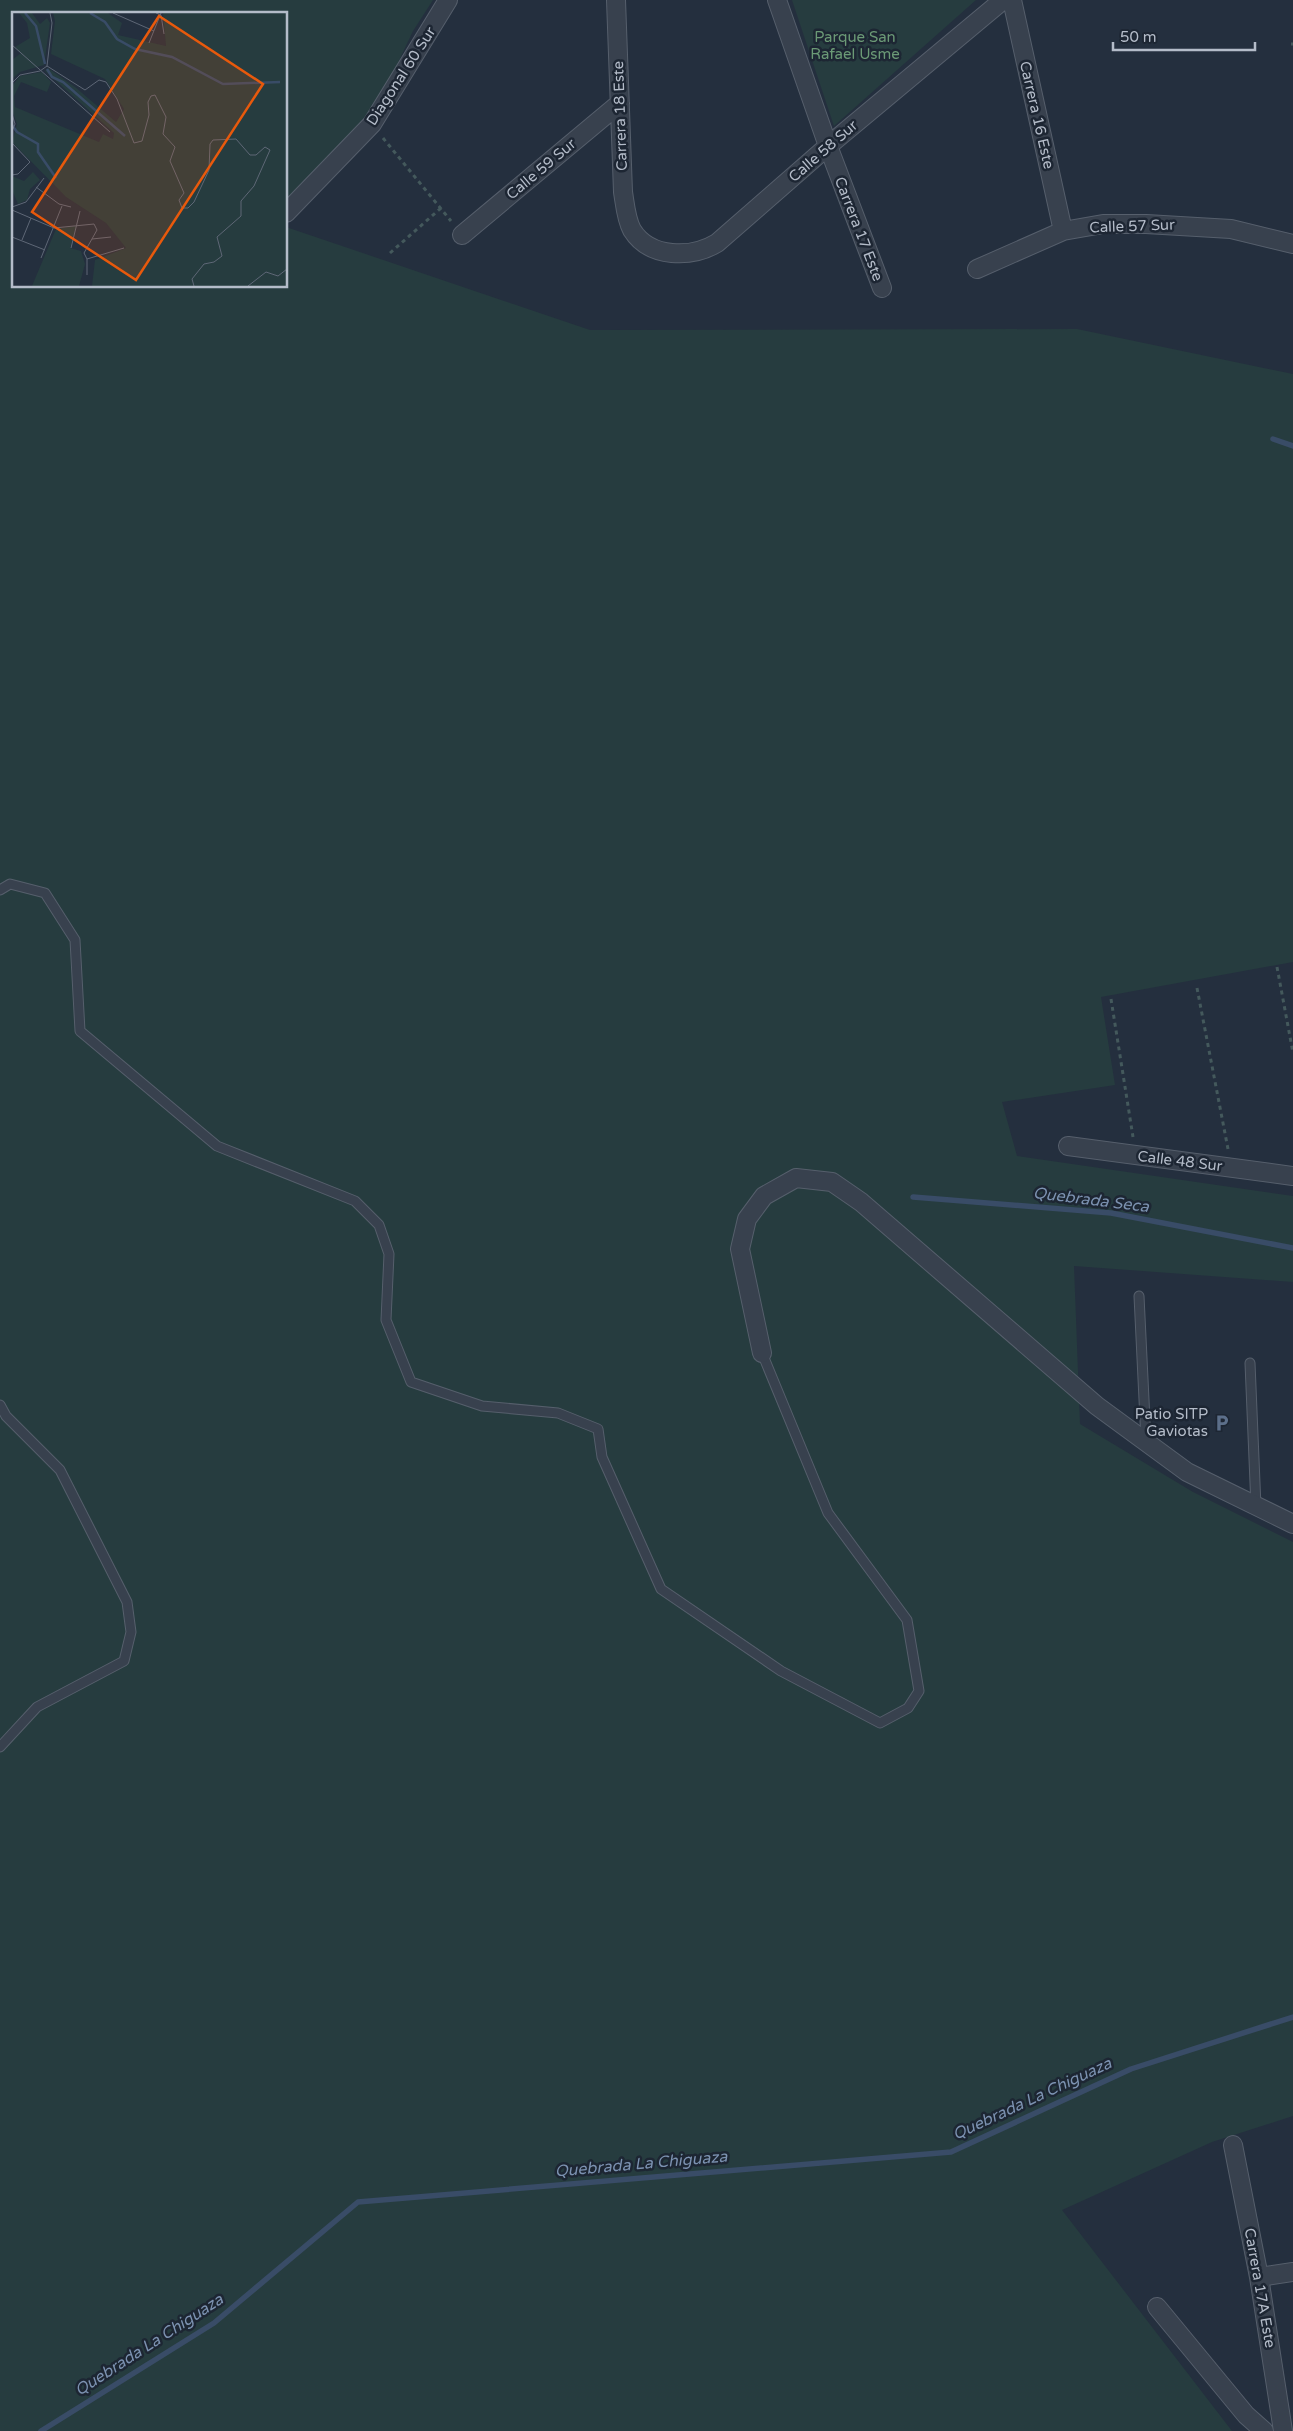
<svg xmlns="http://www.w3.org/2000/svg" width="1293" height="2431" viewBox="0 0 1293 2431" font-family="'Varela Round',sans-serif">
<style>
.green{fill:#263c3f}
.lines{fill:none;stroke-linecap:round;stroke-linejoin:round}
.stream{stroke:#394c67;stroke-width:5.5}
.service-casing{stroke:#565f6c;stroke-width:11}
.minor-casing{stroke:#565f6c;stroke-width:20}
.path{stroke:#44595c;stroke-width:3;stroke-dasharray:4 4;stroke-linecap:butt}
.service{stroke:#38414e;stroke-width:9}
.minor{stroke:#38414e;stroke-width:18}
.labels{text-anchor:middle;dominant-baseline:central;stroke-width:5;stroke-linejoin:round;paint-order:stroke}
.park-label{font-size:15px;fill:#6b9a76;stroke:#1d2633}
.street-label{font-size:15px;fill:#b4bcc9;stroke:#1d2633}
.poi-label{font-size:15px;fill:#b4bcc9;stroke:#1d2633;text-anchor:end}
.water-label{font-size:16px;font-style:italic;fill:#7c92b1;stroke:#1d2633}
.inset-river{fill:none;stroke:#394c67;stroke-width:2.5}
.inset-road{fill:none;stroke:#5e6776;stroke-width:1}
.view{fill:#e8590c;fill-opacity:0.15;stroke:#e8590c;stroke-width:2.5}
.inset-edge{fill:none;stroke:#b4bcc9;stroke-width:2.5}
</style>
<rect width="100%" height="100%" fill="#242f3e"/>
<path class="green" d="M0,0H433L413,31L370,122L286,204V14H14V286H286V227L590,330L1077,329L1293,374V962L1101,997L1115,1085L1002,1102L1017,1156L1293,1196V1282L1074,1266L1080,1424L1193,1492L1293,1542V2116L1212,2142L1062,2210L1232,2431H0Z
M792,0H976L834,126Z"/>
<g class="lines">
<path class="stream" d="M1273,439L1293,446
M913,1197L1111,1213L1293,1248
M41,2431L214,2323L358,2202L951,2152L1131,2069L1293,2017"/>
<g class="service-casing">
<path id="service" d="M0,890L10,884L45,893L75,940L80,1031L217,1146L355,1201L379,1225L389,1254L386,1320L411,1382L482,1406L558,1413L598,1429L602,1457L661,1589L781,1671L880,1723L908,1708L919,1691L907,1620L828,1513L762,1353
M1139,1296L1146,1441
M1250,1363L1256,1507
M0,1405L6,1416L60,1470L127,1602L131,1632L124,1661L37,1707L0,1747"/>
</g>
<g class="minor-casing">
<path id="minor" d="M616,0L623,192C625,204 626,219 632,230C650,259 692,258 717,243L828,146L1003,0
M777,0L828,146L882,288
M1012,0L1063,231
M286,213L372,124L448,0
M462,235L620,103
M977,269L1063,231L1103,224H1146L1231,229L1293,244
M1068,1146L1293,1176
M762,1353L740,1249L747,1219L764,1196L796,1178L832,1182L861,1202L1097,1406L1187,1472L1293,1524
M1233,2145L1259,2277L1283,2431
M1259,2277L1293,2272
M1157,2307L1246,2415L1264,2431"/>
</g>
<path class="path" d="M1291,44H1293
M383,138L451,221
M390,253L441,208
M1277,967L1293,1053
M1197,988L1228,1149
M1111,999L1133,1137"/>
<use href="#service" class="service"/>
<use href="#minor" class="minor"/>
</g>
<defs>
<g id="parking-bare" transform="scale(1.35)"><path d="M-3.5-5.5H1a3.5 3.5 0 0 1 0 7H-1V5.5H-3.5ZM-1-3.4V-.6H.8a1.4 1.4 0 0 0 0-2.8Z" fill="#5c6f8a" stroke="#1d2633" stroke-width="2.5" paint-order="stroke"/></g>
</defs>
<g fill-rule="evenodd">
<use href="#parking-bare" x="1222" y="1423"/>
</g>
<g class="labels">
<g class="park-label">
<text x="855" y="37">Parque San<tspan x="855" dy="17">Rafael Usme</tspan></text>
</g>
<g class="street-label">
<text transform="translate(401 76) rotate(-57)">Diagonal 60 Sur</text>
<text transform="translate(1037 115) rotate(77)">Carrera 16 Este</text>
<text transform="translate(620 116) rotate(-92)">Carrera 18 Este</text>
<text transform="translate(823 151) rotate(-41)">Calle 58 Sur</text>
<text transform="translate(541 169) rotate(-40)">Calle 59 Sur</text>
<text transform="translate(1132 226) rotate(-2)">Calle 57 Sur</text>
<text transform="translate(859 229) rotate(69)">Carrera 17 Este</text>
<text transform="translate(1180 1161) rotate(7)">Calle 48 Sur</text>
<text transform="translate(1260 2288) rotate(80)">Carrera 17A Este</text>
</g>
<g class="poi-label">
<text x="1208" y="1414">Patio SITP<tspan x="1208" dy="17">Gaviotas</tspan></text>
</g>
<g class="water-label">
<text transform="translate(1091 1200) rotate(7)">Quebrada Seca</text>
<text transform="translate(1032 2099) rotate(-25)">Quebrada La Chiguaza</text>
<text transform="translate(641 2164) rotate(-5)">Quebrada La Chiguaza</text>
<text transform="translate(149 2345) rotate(-33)">Quebrada La Chiguaza</text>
</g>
</g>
<g transform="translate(12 12)">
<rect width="275" height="275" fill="#242f3e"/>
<path d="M7,1H20L28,12L35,6L38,11L32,53L8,60L0,67V48L9,41L3,35L18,26L15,11ZM41,1H96L110,11L106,23L154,34L151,1H275V274H80L83,248L114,236L94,211L54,185L0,130L5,112L0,98V74L8,64L30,60L39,70L35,80L9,70L2,84L3,95L87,130L91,122L101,127L102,121L33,59L36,56L63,75L104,110L112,97L93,67L39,42L43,9ZM21,160L28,168L18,177L15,188L6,192L0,178V164L12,169ZM64,214L58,236L69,239L73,252L67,274H20L44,217Z" fill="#263c3f"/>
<path class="inset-river" d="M13,1L24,14L33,52M78,1L93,10L105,27L123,37L160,45L211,72L268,70M35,57L40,65L51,70L113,124M0,113L5,120L26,132V140L44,166"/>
<path class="inset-road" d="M101,1L142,19M144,1L149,3L152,22M137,31L149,1M0,33L98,120M35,54L73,78L87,68L94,70L105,87L122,131L130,129L137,103L136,90L139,84L143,83L154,105L151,122L163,135L158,149L172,181L167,188L170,196H176L182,190L197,158L198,132L201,128L224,127L238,143H244L253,135L258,138L242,174L229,189V204L205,225L210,244L202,250L192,252L180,267L182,274M0,71L8,63L28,59L35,54L40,11L38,1M0,102L3,112L0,119M0,131L18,150L6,162L0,163M24,175L47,192L59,195M0,195L14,190L32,166M0,198L42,216L82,212L85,218L72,241L75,247M0,225L33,238M80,227L99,225M10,228L19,206M59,236L68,199M29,246L50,194M75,247L112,236M75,247V263M236,274L254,260L266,264L275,257"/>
<path class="view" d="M147,4L251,72L124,268L20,200Z"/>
<rect width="275" height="275" class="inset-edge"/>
</g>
<path d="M1113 42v8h142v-8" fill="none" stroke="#b4bcc9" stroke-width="2.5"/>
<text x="1120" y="42" font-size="15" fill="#b4bcc9" stroke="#1d2633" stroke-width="4" paint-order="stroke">50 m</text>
</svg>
